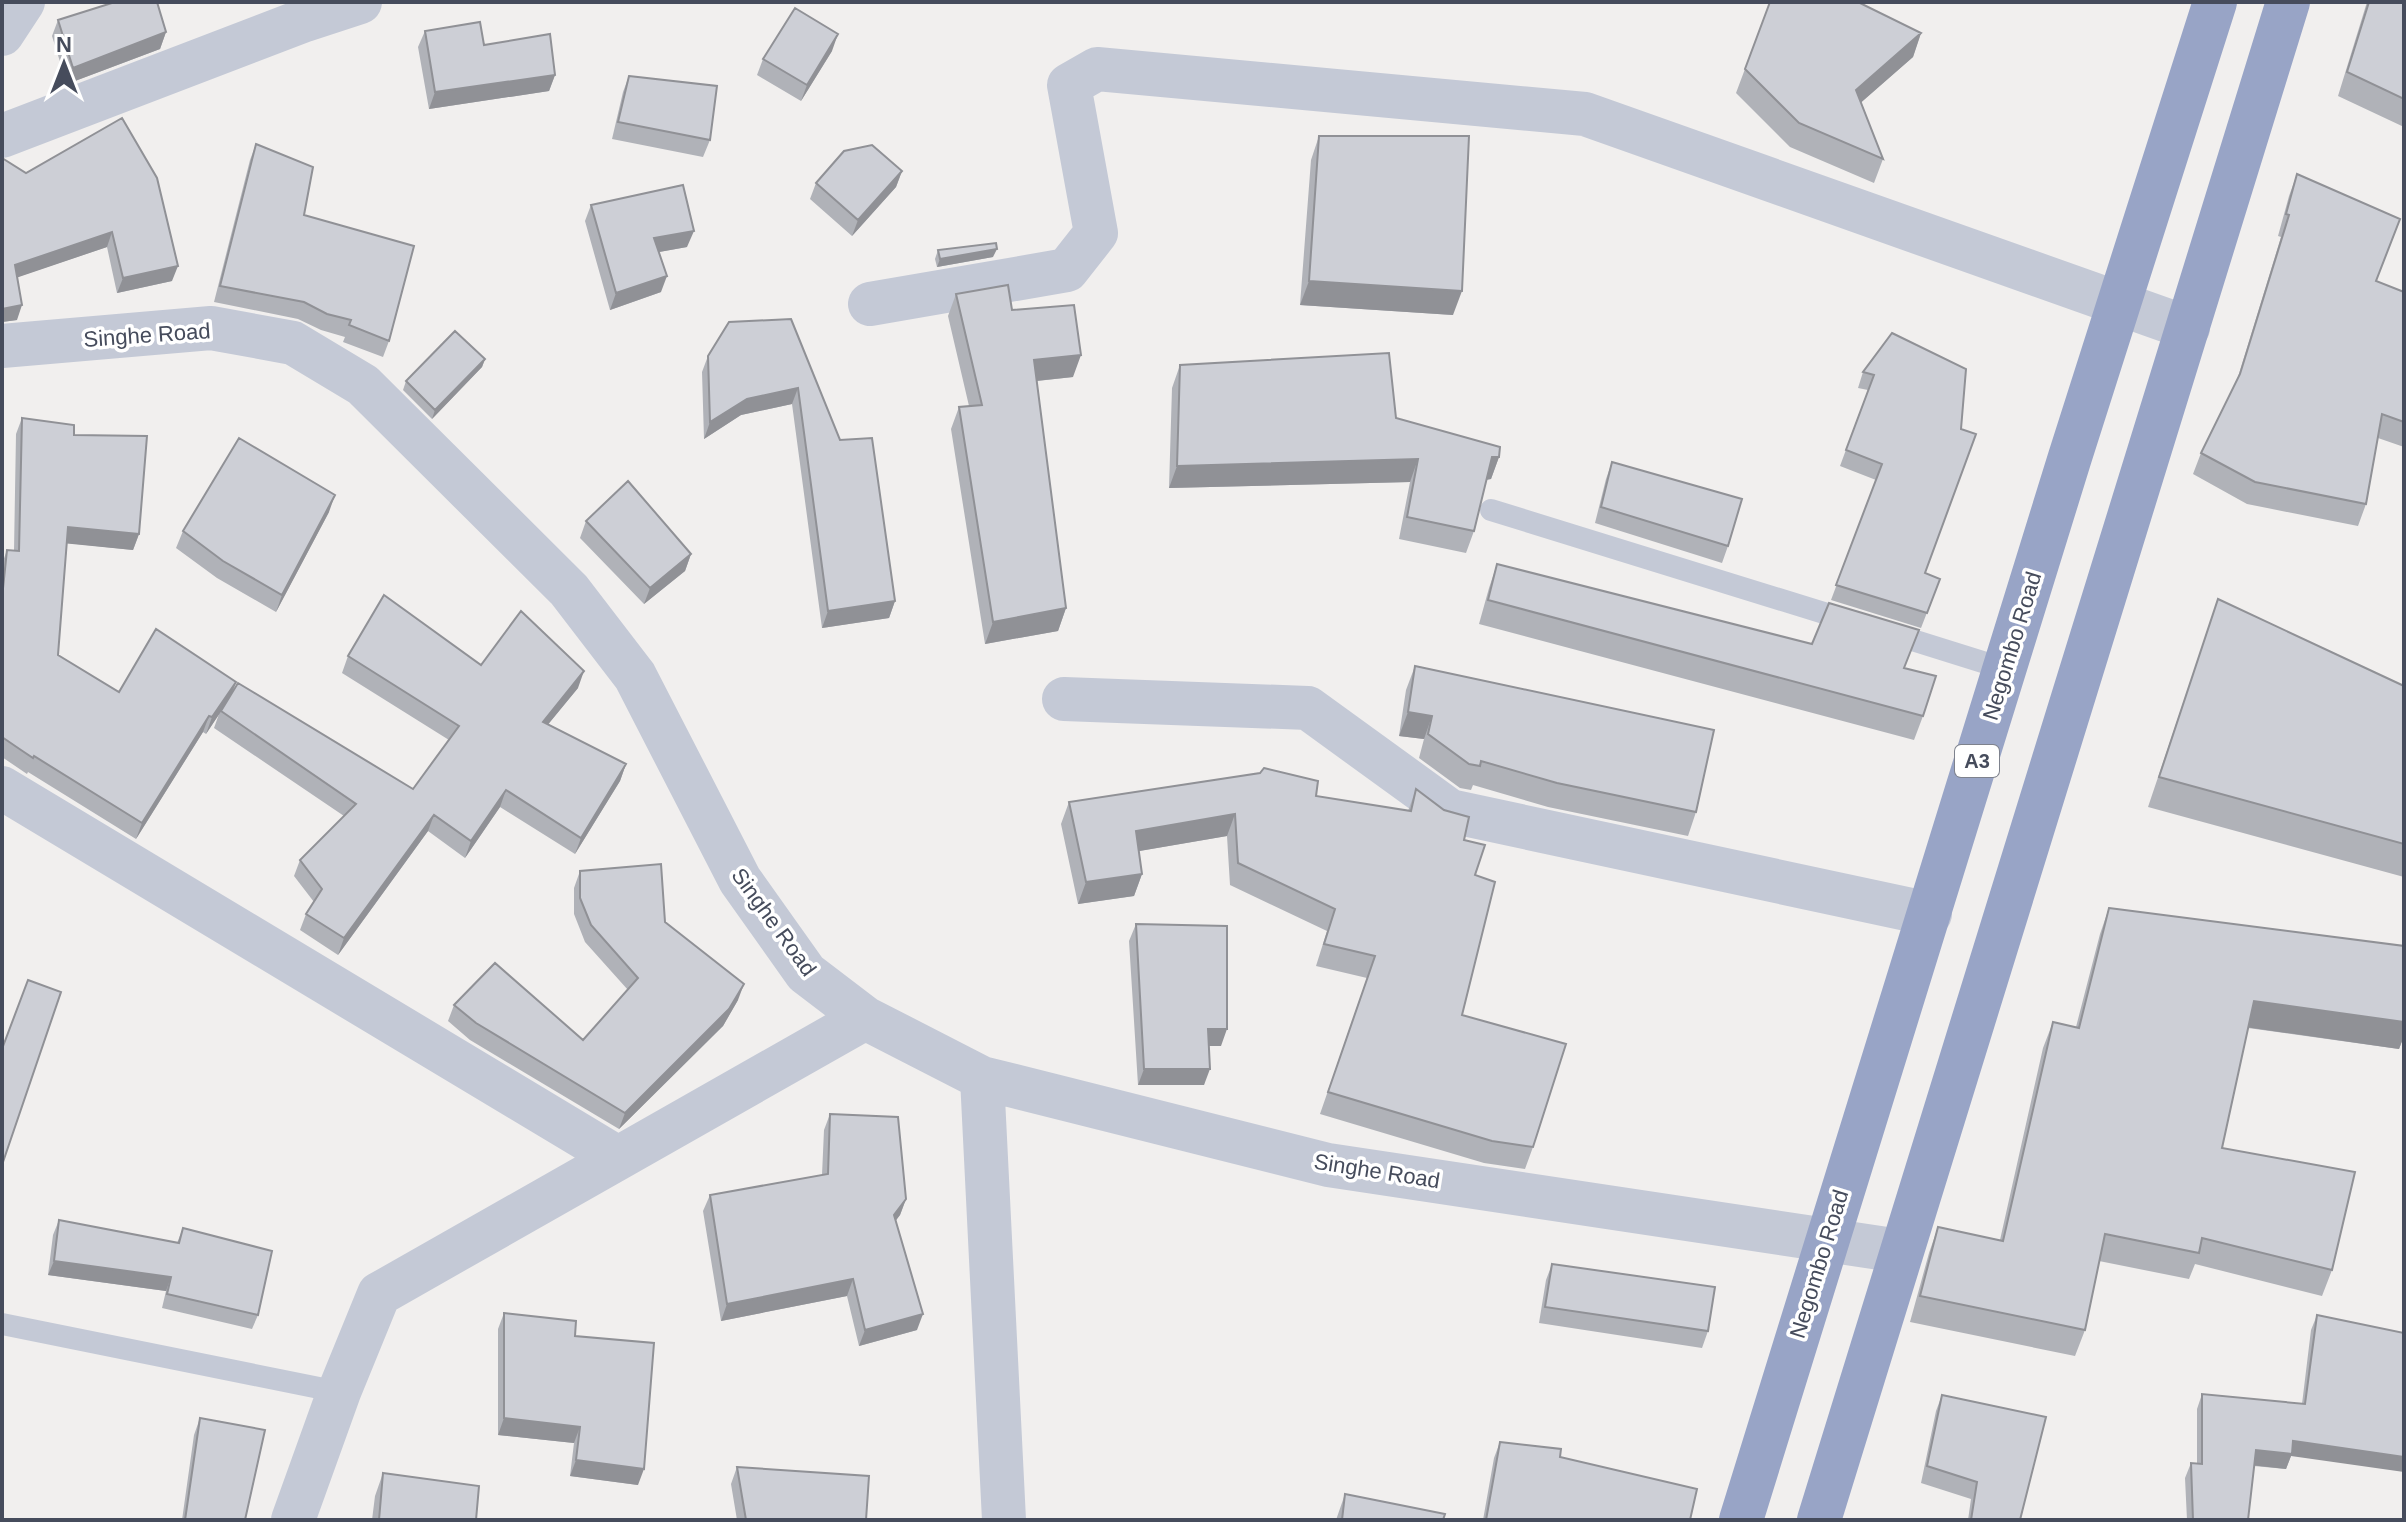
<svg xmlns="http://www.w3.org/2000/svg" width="2406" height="1522" viewBox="0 0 2406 1522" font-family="Helvetica,sans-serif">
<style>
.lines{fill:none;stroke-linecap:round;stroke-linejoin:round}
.service{stroke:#c4c9d6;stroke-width:22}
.minor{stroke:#c4c9d6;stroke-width:44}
.trunk{stroke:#98a4c6;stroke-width:44}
.wall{fill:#b0b2b8}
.shaded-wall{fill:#909196}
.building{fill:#cdcfd6;stroke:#909196;stroke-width:2}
.labels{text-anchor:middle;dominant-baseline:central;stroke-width:7;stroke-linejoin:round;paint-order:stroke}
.shield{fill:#fff;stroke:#7e828d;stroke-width:2}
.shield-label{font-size:20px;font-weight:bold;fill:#464c5c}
.street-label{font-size:22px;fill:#464c5c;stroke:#fff}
</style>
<rect width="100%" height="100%" fill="#f1efee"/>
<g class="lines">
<path class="service" d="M1491,510L1853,622
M1890,633L2005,669
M2,1324L339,1392"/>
<path class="minor" d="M2,34L23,2
M2,136L305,20L360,2
M870,304L1067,270L1096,233L1069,85L1097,69L1585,114L2188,328
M2,346L211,328L293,343L363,385L569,590L635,676L740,880L806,973L865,1018L982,1078L1328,1165L1900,1251
M1064,699L1308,708L1450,811L1930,914
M2,788L618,1158
M982,1078L1004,1520
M293,1520L339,1392L379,1294L865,1018"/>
<path class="trunk" d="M1741,1520L2070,457L2215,2
M1819,1520L2288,2"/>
</g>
<path class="wall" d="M1770,2L1921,33L1913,57L1861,102L1883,159L1874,183L1790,147L1736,93Z
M2367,2H2404V127L2338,96Z
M58,20L166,32L160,49L67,84L52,36Z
M425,31L484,45L555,75L549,91L429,109L418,47Z
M832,51L801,101L757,75L763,59Z
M629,76L710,140L703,157L612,139L623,92Z
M122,118L172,281L117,293L107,247L17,277V320L2,322V158L26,173Z
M1319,136L1453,315L1300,305L1311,160Z
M256,144L389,341L383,357L343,342L345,337L321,330L298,319L214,302L250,160Z
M902,171L896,187L852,236L810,199L816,183Z
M2297,174L2400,219L2376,281L2404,292V447L2378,438L2366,504L2358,526L2247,504L2193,474L2201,453L2237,380L2281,237L2278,236L2289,196Z
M591,205L687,247L659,252L661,292L610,310L585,221Z
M938,250L993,257L937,267L935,259Z
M956,294L1012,310L1073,377L1037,381L1066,608L1058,631L985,644L951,429L959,407L969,406L948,316Z
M791,319L895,601L889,618L822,628L792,404L741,415L704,439L702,372L708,356Z
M1892,333L1925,573L1940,579L1921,628L1831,600L1876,480L1840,466L1868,390L1858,388L1863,372Z
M485,359L482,367L432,419L403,390L406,381Z
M1180,365L1396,418L1499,457L1491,479L1486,480L1474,531L1466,553L1399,539L1410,482L1169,488L1172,388Z
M22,418L74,435L139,534L133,550L67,543L58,655L119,692L236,682L233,692L413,789L449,740L342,673L348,656L481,665L578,688L548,724L626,764L620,781L575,854L500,807L465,858L428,831L338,955L300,930L306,914L314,902L294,876L300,860L344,816L214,728L219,714L206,734L203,732L136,839L28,772L27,774L2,757V564L7,550L14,551L16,434Z
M1612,462L1728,546L1722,563L1595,523L1606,479Z
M329,512L276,612L217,578L176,548L183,531Z
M586,521L691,554L685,571L644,604L580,538Z
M1497,564L1905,668L1923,716L1914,740L1479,624L1489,588Z
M2218,599L2404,686V877L2148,807Z
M1415,666L1696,812L1688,836L1548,807L1473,785L1471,790L1460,788L1419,758L1424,739L1399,736L1406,690Z
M1416,789L1464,840L1475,875L1462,1015L1533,1147L1525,1169L1484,1163L1320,1114L1367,978L1316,966L1327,931L1230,885L1227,836L1139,851L1142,874L1134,896L1078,904L1061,824L1069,802L1316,796L1408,811Z
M580,871L665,922L738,1000L723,1026L619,1129L470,1040L448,1021L454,1005L583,1040L628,990L585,942L574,914V888Z
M2109,908L2404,946V1036L2399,1049L2248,1028L2222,1148L2332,1270L2322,1296L2195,1264L2189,1279L2099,1261L2085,1330L2075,1356L1910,1322L1929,1253L1938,1227L2000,1240L2043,1048L2053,1022L2076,1027L2100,934Z
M1136,924L1221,1046H1209L1204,1085H1138L1129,941Z
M830,1114L906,1199L900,1215L895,1221L917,1330L859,1346L847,1296L721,1321L703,1211L710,1195L822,1175L824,1130Z
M59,1220L177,1243L183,1228L258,1315L252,1329L162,1308L166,1291L48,1275L53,1235Z
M1552,1264L1708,1331L1702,1348L1539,1323L1546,1280Z
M504,1313L638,1485L570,1476L574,1443L498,1435V1329Z
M2317,1315L2404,1333L2291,1456L2286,1469L2254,1466L2248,1520H2187L2185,1478L2191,1463L2197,1464V1409L2202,1394L2302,1404L2311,1330Z
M1942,1395L2020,1520H1968L1971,1499L1921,1483L1936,1411Z
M200,1418L245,1520H182L194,1435Z
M1500,1442L1560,1457L1690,1520H1483L1494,1458Z
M737,1467L866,1520H737L731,1484Z
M383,1473L476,1520H372L375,1496Z
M1345,1494L1443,1520H1336Z"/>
<path class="shaded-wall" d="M166,32L160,49L67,84L73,68Z
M1921,33L1913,57L1848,114L1856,90Z
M838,34L832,51L801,101L807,85Z
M555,75L549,91L429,109L435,92Z
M902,171L896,187L852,236L858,220Z
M694,231L687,247L648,254L654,238Z
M112,232L107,247L10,280L15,265Z
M997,249L993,257L937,267L940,259Z
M178,266L172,281L117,293L123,278Z
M667,276L661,292L610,310L616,293Z
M1309,281L1462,291L1453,315L1300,305Z
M22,305L17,320L2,322V309Z
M1081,355L1073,377L1026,382L1034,360Z
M485,359L482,367L432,419L435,410Z
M798,388L792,404L741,415L704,439L710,422L747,399Z
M1492,457H1499L1491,479L1484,480Z
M1418,459L1410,482L1169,488L1177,466Z
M335,495L329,512L276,612L282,595Z
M68,527L139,534L133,550L62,543Z
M691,554L685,571L644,604L650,588Z
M895,601L889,618L822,628L828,611Z
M1066,608L1058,631L985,644L993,622Z
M584,671L578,688L537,738L543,722Z
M236,682L230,698L206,734L212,717Z
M1408,712L1432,716L1424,739L1399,736Z
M209,716L203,732L136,839L142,823Z
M626,764L620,781L575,854L581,838Z
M506,790L500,807L465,858L471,841Z
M1235,814L1227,836L1128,853L1136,831Z
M434,815L428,831L338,955L344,938Z
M1142,874L1134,896L1078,904L1086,882Z
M744,984L738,1000L723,1026L619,1129L625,1113Z
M2254,1001L2404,1022V1036L2399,1049L2245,1027Z
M1208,1029H1227L1221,1046H1202Z
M1144,1069H1210L1204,1085H1138Z
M906,1199L900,1215L888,1231L894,1215Z
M54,1261L171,1277L166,1291L48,1275Z
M853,1279L847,1296L721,1321L727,1304Z
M923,1314L917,1330L859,1346L865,1330Z
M504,1418L580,1427L574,1443L498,1435Z
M2293,1441L2404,1457V1472L2291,1456L2286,1469L2250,1465L2256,1450Z
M576,1460L644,1469L638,1485L570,1476Z"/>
<path class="building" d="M115,2H157L166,32L73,68L58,20Z
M1770,2H1858L1921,33L1856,90L1883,159L1799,123L1745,69Z
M2369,2H2404V99L2347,72Z
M795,8L838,34L807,85L763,59Z
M480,22L484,45L550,34L555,75L435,92L425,31Z
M629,76L717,86L710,140L618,122Z
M122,118L157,178L178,266L123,278L112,232L15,265L22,305L2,309V158L26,173Z
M1319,136H1469L1462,291L1309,281Z
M256,144L313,167L304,215L414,246L389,341L349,325L351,320L327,314L304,302L220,286Z
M872,145L902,171L858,220L816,183L844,151Z
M2297,174L2400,219L2376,281L2404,292V422L2382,414L2366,504L2255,482L2201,453L2240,374L2289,215L2286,214Z
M683,185L694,231L654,238L667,276L616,293L591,205Z
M996,243L997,249L940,259L938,250Z
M1008,285L1012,310L1074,305L1081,355L1034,360L1066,608L993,622L959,407L982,405L956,294Z
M791,319L840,440L872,438L895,601L828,611L798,388L747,399L710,422L708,356L729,322Z
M455,331L485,359L435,410L406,381Z
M1892,333L1966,369L1961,429L1976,434L1925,573L1940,579L1927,613L1836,585L1882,464L1846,450L1874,375L1863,372Z
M1389,353L1396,418L1500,447L1499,457H1492L1474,531L1407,517L1418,459L1177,466L1180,365Z
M22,418L74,425V435L147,436L139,534L68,527L58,655L119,692L156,629L236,682L212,717L209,716L142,823L34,756L33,758L21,750L2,737V598L7,550L19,551Z
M239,438L335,495L282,595L223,561L183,531Z
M1612,462L1742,499L1728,546L1601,507Z
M628,481L691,554L650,588L586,521Z
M1497,564L1812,644L1829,603L1919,630L1904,668L1936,676L1923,716L1488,600Z
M384,595L481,665L521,611L584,671L543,722L626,764L581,838L506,790L471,841L434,815L344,938L306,914L322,889L300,860L356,804L221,711L238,683L413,789L459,726L348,656Z
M2218,599L2404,686V844L2159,777Z
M1415,666L1714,730L1696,812L1557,783L1481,761L1480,766L1469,764L1428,734L1432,716L1408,712Z
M1264,768L1318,781L1316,796L1411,811L1416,789L1444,810L1469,817L1464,840L1485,845L1475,875L1495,882L1462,1015L1566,1044L1533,1147L1492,1141L1328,1092L1375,956L1324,944L1335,909L1238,863L1235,814L1136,831L1142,874L1086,882L1069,802L1260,773Z
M661,864L665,922L744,984L729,1009L625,1113L476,1023L454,1005L495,963L583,1040L638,978L591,925L580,898V871Z
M2109,908L2404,946V1022L2254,1001L2222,1148L2355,1172L2332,1270L2202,1238L2199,1253L2105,1234L2085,1330L1920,1296L1938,1227L2003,1241L2053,1022L2079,1028Z
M1136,924L1227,926V1029H1208L1210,1069H1144Z
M28,980L61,992L2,1165V1049Z
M830,1114L898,1117L906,1199L894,1215L923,1314L865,1330L853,1279L727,1304L710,1195L828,1174Z
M59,1220L179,1243L183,1228L272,1251L258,1315L167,1294L171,1277L54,1261Z
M1552,1264L1715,1287L1708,1331L1545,1307Z
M504,1313L576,1321L575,1336L654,1343L644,1469L576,1460L580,1427L504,1418Z
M2317,1315L2404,1333V1457L2293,1441L2292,1454L2256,1450L2248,1520H2193L2191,1463L2202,1464V1394L2305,1404Z
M1942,1395L2046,1417L2020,1520H1971L1977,1482L1927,1466Z
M200,1418L265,1430L245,1520H185Z
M1500,1442L1561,1449L1560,1457L1697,1489L1690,1520H1486Z
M737,1467L869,1476L866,1520H746Z
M383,1473L479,1486L476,1520H379Z
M1345,1494L1445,1514L1443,1520H1342Z"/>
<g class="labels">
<rect class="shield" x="1955" y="745" width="44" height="32" rx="6"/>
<g class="shield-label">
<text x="1977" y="761">A3</text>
</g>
<g class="street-label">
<text transform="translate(147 335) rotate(-4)">Singhe Road</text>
<text transform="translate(2012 646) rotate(-73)">Negombo Road</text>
<text transform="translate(774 922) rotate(54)">Singhe Road</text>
<text transform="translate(1377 1171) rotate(9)">Singhe Road</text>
<text transform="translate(1819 1264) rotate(-73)">Negombo Road</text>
</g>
</g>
<rect width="2406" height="1522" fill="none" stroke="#464c5c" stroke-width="8"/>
<g transform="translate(64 64)" stroke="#ffffff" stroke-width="6" paint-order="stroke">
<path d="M0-6L14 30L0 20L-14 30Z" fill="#464c5c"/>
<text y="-12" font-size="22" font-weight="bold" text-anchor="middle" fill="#464c5c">N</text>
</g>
</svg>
